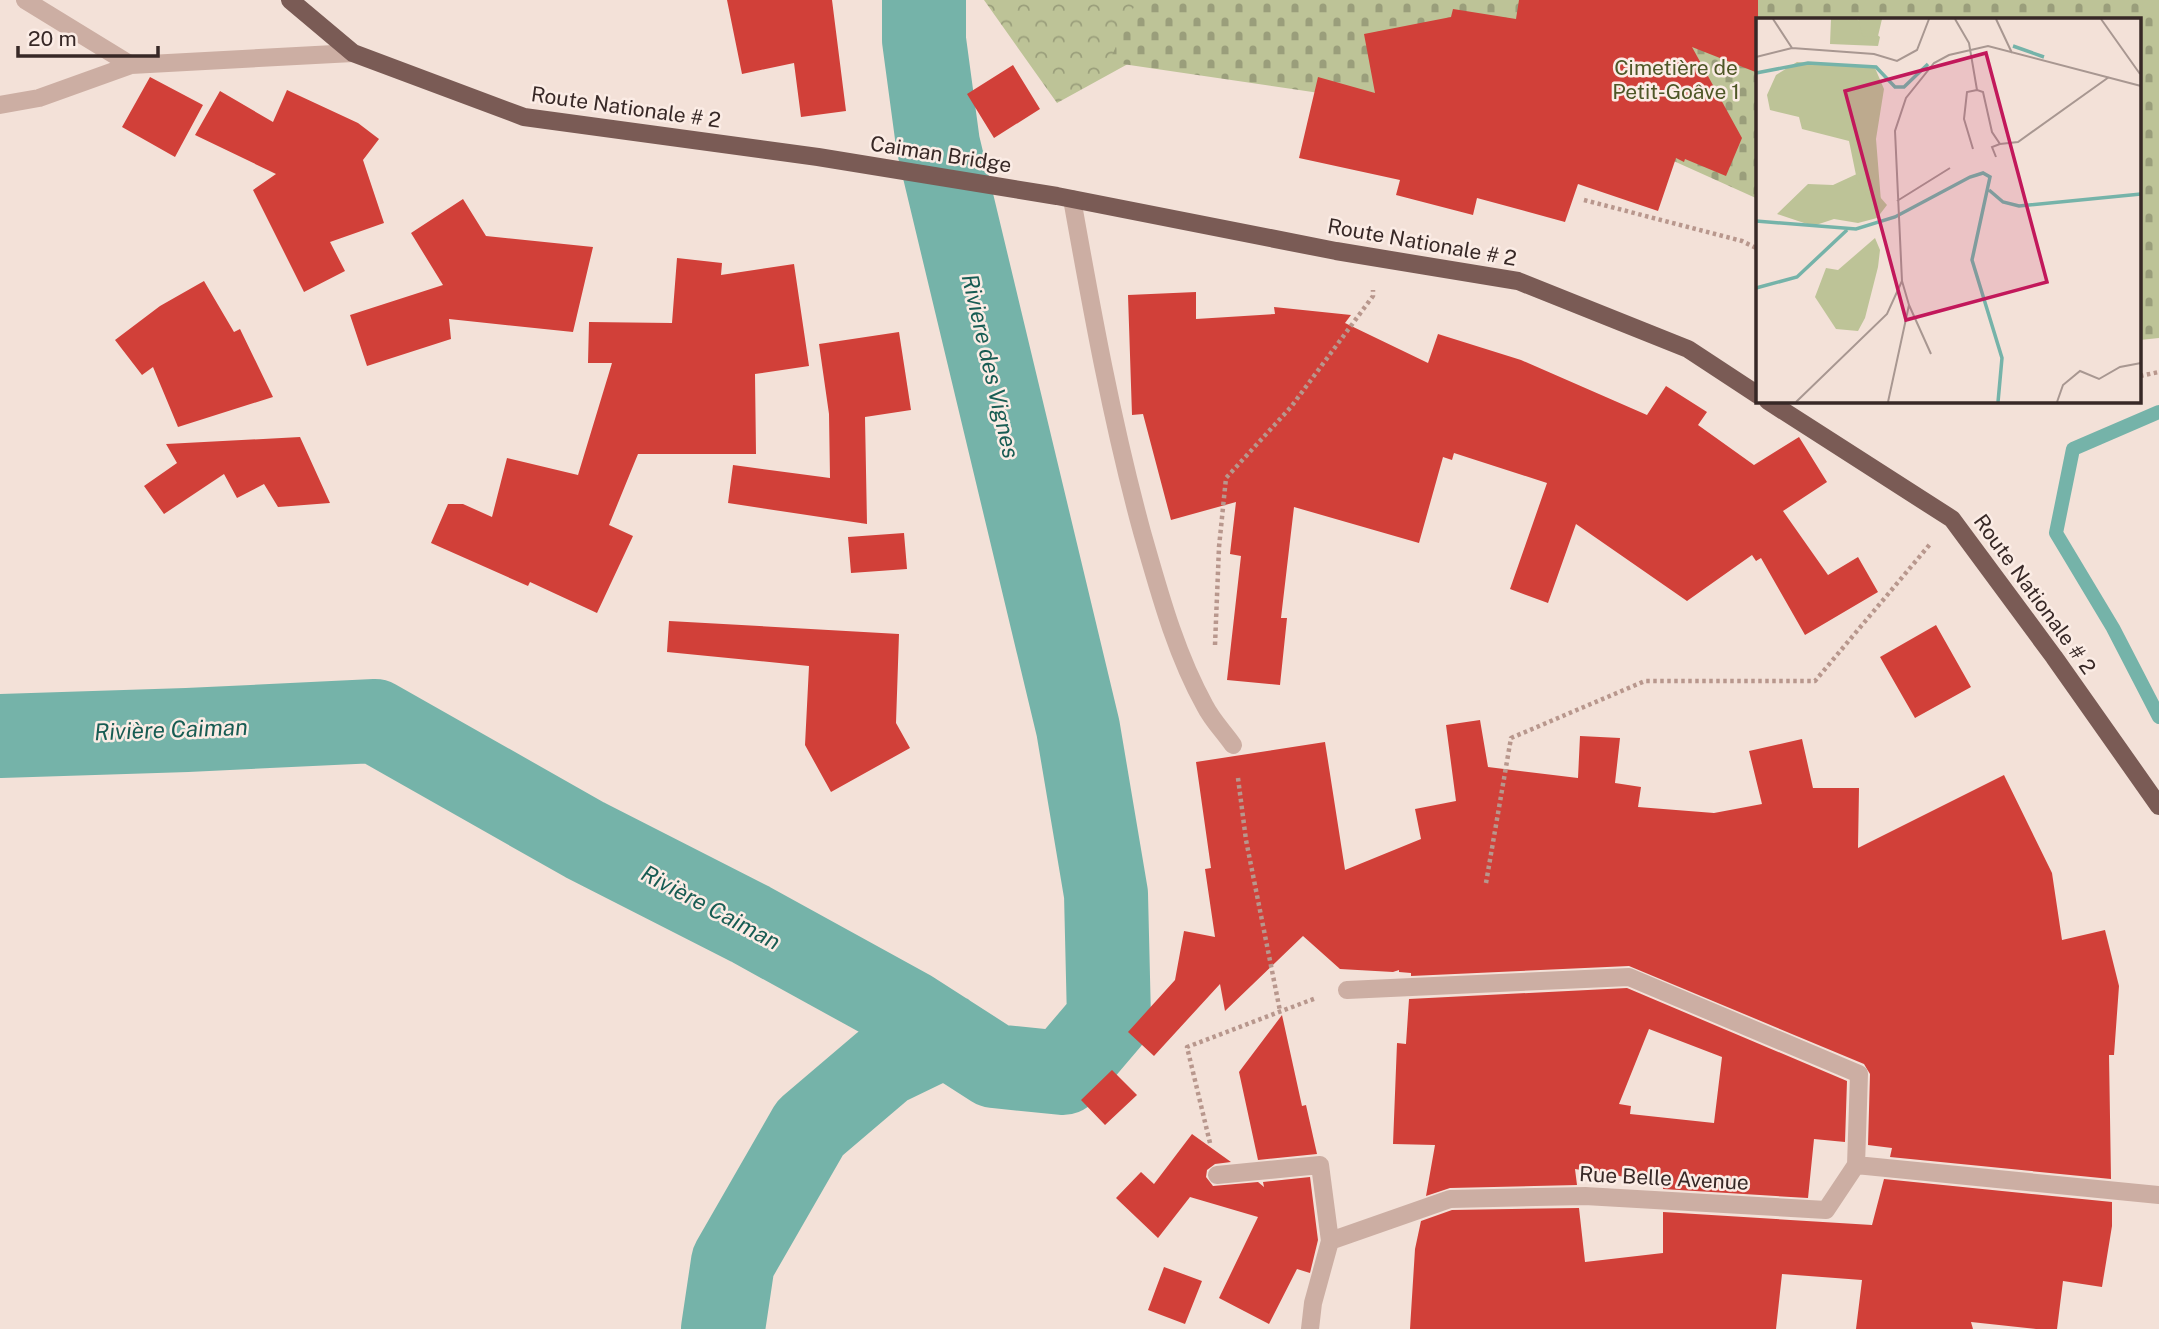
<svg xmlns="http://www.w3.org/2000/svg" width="2159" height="1329" viewBox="0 0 2159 1329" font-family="'Public Sans',sans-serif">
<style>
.forest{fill:url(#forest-crowns)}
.cemetery{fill:url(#cemetery-stones)}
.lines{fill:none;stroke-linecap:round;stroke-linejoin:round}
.stream{stroke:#75b3a9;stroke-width:14}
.river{stroke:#75b3a9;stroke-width:84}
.building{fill:#d14039;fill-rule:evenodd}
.path{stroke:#b8978d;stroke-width:4.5;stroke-dasharray:3.5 3.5;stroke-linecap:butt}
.minor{stroke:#ccaea3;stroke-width:18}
.primary{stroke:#7a5b55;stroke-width:18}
.labels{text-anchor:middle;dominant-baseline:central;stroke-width:5;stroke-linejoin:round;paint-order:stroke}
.park-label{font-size:21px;fill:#4f5727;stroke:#fbece5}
.street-label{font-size:21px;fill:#372826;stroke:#fbece5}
.water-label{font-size:23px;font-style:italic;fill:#185c53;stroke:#fbece5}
.inset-river{fill:none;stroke:#75b3a9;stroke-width:3.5}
.inset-road{fill:none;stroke:#a89791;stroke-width:2}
.view{fill:#c2185b;fill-opacity:0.15;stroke:#c2185b;stroke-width:3.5}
.inset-edge{fill:none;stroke:#372826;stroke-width:3.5}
</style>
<defs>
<pattern id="forest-crowns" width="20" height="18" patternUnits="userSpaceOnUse" patternTransform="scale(1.75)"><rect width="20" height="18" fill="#bdc397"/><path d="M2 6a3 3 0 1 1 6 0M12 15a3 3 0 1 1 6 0" fill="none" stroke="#9a9e7b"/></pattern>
<pattern id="cemetery-stones" width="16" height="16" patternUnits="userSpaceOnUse" patternTransform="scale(1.75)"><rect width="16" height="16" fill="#bdc397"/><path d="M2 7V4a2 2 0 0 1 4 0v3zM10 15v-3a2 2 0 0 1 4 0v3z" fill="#9a9e7b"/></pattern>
</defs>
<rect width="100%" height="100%" fill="#f3e1d8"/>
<path class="forest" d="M984,0H1279L1186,32L1057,103Z"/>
<path class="cemetery" d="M1137,0H2159V338L2140,340V19H1758V199L1667,158L1401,105L1109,62Z"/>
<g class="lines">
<path class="stream" d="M2159,412L2073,449L2056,533L2113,628L2159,717"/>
<path class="river" d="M0,736L187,730L375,721L585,840L750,924L910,1012L994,1066L1063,1073L1109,1019L1106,894L1078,728L938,144L924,40V0
M723,1329L733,1262L810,1128L884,1065L946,1035"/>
</g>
<path class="building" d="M727,0H832L846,111L801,117L794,63L742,74Z
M1519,0H1758V73L1692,47L1742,138L1726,176L1685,159L1684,162L1676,158L1658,211L1578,184L1565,222L1477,198L1473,215L1396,195L1400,180L1299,158L1318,77L1375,93L1364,34L1451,17L1453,9L1516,19Z
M1013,65L1040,109L994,138L967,94Z
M150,77L203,105L175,157L122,127Z
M287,90L358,123L379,139L363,160L384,223L330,242L345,271L304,292L253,190L276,174L195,135L220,91L273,122Z
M463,199L486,236L593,247L573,332L449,319L451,339L367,366L350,315L443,285L411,233Z
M677,258L722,263L721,275L794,264L809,366L755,374L756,454H638L609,525L633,536L597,613L530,582L528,586L431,543L448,504H463L492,517L507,458L578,475L612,363H588L589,322L672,323Z
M204,281L234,332L240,329L273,397L178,427L153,367L142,375L115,340L160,306Z
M1196,292V319L1275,314L1274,307L1351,315L1345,323L1428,363L1438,334L1521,360L1647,415L1666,386L1707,412L1698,425L1754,465L1799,437L1827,482L1783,511L1828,575L1858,557L1878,592L1805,635L1761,558L1756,561L1752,555L1687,601L1576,524L1548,603L1510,589L1547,483L1454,453L1452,460L1443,457L1419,543L1294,507L1281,618H1287L1280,685L1227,680L1241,556L1230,554L1236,502L1171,520L1143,414L1132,415L1128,295Z
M899,332L911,410L865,417L867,524L728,503L733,465L830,478L829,414L819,344Z
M300,437L330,503L278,507L264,484L237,498L224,474L164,514L144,486L177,463L166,444Z
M904,533L907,569L851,573L848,537Z
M669,621L899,634L896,723L910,748L831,792L805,745L809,666L667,652Z
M1936,625L1971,687L1915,718L1880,657Z
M1480,720L1488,767L1578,778L1580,736L1620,738L1615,783L1641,787L1638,807L1714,813L1762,804L1749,751L1802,739L1813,788H1859L1858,848L2004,775L2052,873L2062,940L2105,930L2119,986L2114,1055H2109L2111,1179L1890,1157L1892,1148L1868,1145L1870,1074L1864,1064L1629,966L1411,976V973L1399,972V970L1393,972L1340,969L1303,936L1225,1011L1220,984L1154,1056L1128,1032L1175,980L1184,931L1215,937L1205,869L1211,868L1196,762L1325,742L1345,870L1421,839L1415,809L1456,801L1446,725Z
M1627,988L1847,1081L1845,1142L1814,1139L1808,1198L1663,1189V1183L1575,1169L1577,1185L1450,1188L1426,1196L1435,1145L1393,1144L1397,1043L1406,1044L1409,999ZM1649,1029L1722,1057L1714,1123L1630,1114L1631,1106L1619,1104Z
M1282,1015L1302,1106L1306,1105L1317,1154L1258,1160L1239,1072Z
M1112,1070L1137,1095L1105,1125L1081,1100Z
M1192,1134L1231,1162L1215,1164L1207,1170L1206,1177L1213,1186L1258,1182L1264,1187L1263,1182L1310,1177L1318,1240L1310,1273L1297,1269L1269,1324L1219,1298L1258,1217L1190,1197L1158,1238L1116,1198L1141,1172L1154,1184Z
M1884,1179L2112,1202V1226L2102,1287L2063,1281L2057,1329H2036L1971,1322L1973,1329H1856L1862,1280L1782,1274L1776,1329H1410L1415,1249L1421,1221L1452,1210L1579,1208L1585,1262L1663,1253V1212L1872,1225Z
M1164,1267L1202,1281L1185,1324L1148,1310Z"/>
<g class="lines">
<path class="path" d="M1584,200L1742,241L1758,249
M2140,376L2159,372
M1215,645L1219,547L1226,478L1291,407L1373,296V290
M1238,778L1246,840L1280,1011
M1486,883L1511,738L1645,681H1815L1931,543
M1210,1143L1187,1047L1316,998"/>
<path class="minor" d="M25,0L131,65L353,53
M0,105L39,98L131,65
M1072,199C1092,311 1112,422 1142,532C1159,591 1175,652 1205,706C1212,720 1224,732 1233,745
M1347,990L1629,977L1859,1074L1856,1165
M1217,1175L1320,1165L1330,1241L1450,1199L1585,1196L1826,1210L1856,1165L2159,1195
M1310,1329L1313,1303L1330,1241"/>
<path class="primary" d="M290,0L353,53L524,117L818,157L1057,196L1336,251L1518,281L1688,349L1758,395
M1768,401L1952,519L2054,657L2159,806"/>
</g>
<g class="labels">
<g class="park-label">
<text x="1676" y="67">Cimetière de<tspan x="1676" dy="24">Petit-Goâve 1</tspan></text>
</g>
<g class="street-label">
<text transform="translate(626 107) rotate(8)">Route Nationale # 2</text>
<text transform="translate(941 154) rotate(9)">Caiman Bridge</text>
<text transform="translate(1422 242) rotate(10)">Route Nationale # 2</text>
<text transform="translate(2035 594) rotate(54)">Route Nationale # 2</text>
<text transform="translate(1664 1178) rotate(3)">Rue Belle Avenue</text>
</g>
<g class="water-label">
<text transform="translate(991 366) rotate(77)">Riviere des Vignes</text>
<text transform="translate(171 729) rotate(-2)">Rivière Caiman</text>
<text transform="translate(711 907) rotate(28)">Rivière Caiman</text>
</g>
</g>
<g transform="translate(1756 18)">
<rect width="385" height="385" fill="#f3e1d8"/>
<path d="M75,1H101L124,19L122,28L74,26ZM103,155L131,187L121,200L102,205L78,201L57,208L21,196L52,166L77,167ZM119,220L124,232L122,249L109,300L102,313L80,311L59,279L70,250L82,252Z" fill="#bdc397"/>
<path d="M102,1H126L122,18L107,19ZM41,44L119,50L128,71L120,121L125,183L113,181L101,162L93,123L46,111L43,99L14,92L11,77L20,57Z" fill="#bdc397"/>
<path class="inset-river" d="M257,28L288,39M0,55L52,45L120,49L139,69H148L172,46M233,172L247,184L263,188L385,176M0,203L100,211L139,199L214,159L227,155L234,159L216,242L246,340L242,384M0,270L41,259L91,212"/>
<path class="inset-road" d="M17,1L36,30M199,1L213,25L221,72L227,74L236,114L244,126L236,129L240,139M240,1L256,35M345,1L384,56M0,39L36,30L118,36L141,43L161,32L173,1M244,126L262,124L353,59M217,131L208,101L211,74L221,72M141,183L194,150M153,287L175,336M40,384L131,296L146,263L139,113L150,80L178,45L193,37L232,28L385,68M132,384L153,287L146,263M301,384L307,367L324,353L343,361L364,349L385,345"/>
<path class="view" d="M230,35L291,264L150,302L89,73Z"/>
<rect width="385" height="385" class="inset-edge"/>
</g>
<path d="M18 46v10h140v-10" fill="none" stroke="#372826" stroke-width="3.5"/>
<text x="28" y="46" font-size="21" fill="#372826" stroke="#fbece5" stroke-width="5" paint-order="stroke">20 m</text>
</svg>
